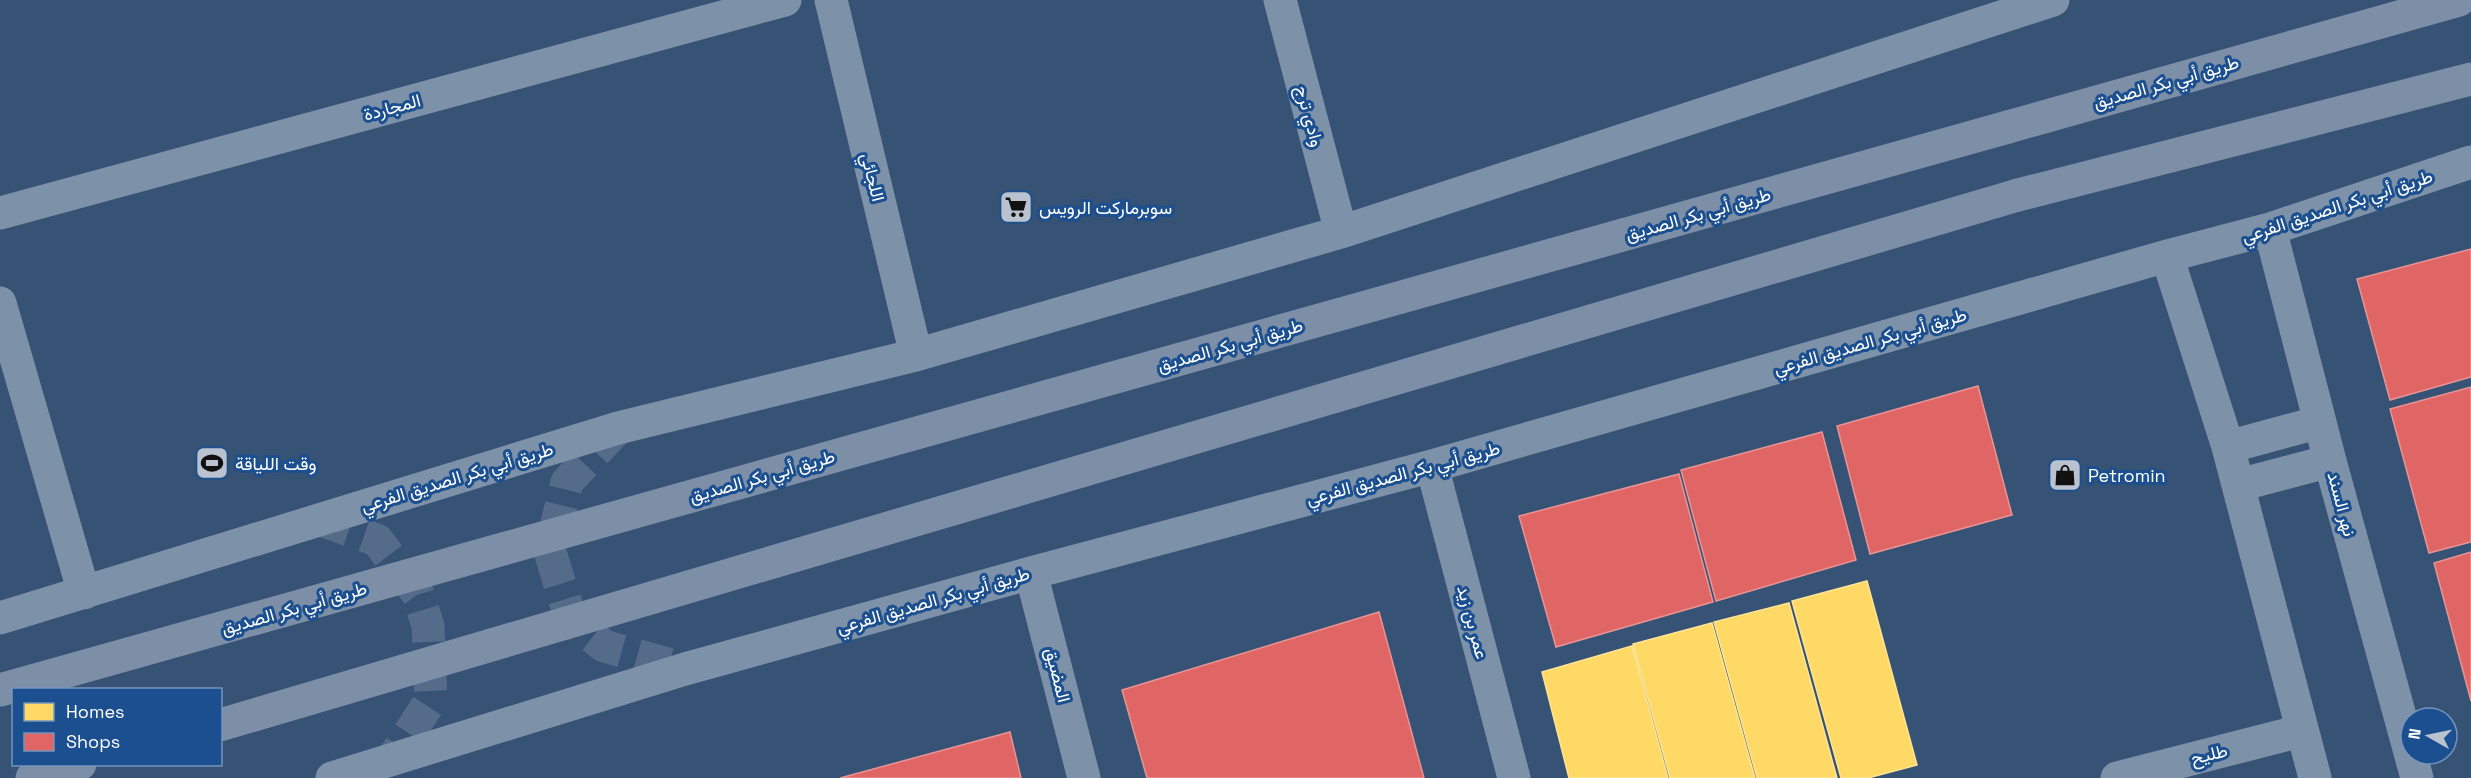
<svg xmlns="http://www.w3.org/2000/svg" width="2471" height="778" viewBox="0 0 2471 778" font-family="'Space Grotesk',Vazirmatn,sans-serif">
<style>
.homes{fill:#ffd966;stroke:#ffe494;stroke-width:1.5}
.shops{fill:#e06666;stroke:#e99494;stroke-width:1.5}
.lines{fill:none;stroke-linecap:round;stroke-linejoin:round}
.minor-tunnel{stroke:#546c89;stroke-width:33;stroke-dasharray:33 16;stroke-linecap:butt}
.minor{stroke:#7d92a8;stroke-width:33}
.major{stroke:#7d8ea7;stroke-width:33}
.major-bridge{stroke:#7d8ea7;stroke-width:33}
.labels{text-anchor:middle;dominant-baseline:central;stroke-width:6;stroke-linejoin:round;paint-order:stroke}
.street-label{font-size:18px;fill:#fff;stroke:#1b4f8f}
.poi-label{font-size:18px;fill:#fff;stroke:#1b4f8f;text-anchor:start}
</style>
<rect width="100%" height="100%" fill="#365274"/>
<path class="homes" d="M1867,581L1917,765L1868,778H1841L1792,601Z
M1789,603L1837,778H1757L1714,622Z
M1712,623L1755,778H1670L1633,644Z
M1632,646L1668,778H1569L1542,672Z"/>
<path class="shops" d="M2471,249V377L2390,400L2357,279Z
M1978,386L2012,515L1870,554L1837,426Z
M2471,387V542L2429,553L2390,409Z
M1822,432L1856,560L1716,601L1681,470Z
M1679,474L1713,602L1556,647L1519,516Z
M2471,552V701L2434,563Z
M1379,612L1424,778H1147L1122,690Z
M1010,732L1021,778H840Z"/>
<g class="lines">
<path class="minor-tunnel" d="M618,428L567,482L550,552L571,620L604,646L685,669
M318,519L377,540L418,594L428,626L431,700L391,761"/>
<path class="minor" d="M831,0L916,355
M1280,0L1341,232
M0,213L785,0
M2270,229L2330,461L2417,778
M2167,256L2228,447L2315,778
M0,303L84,593
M2228,447L2320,422
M1432,466L1514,778
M2239,485L2330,461
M1031,573L1084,778
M0,618L618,428L916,355L1341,232L2053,0
M332,778L685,669L1031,573L1432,466L2167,256L2270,229L2471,162
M2117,778L2301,731"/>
<path class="major" d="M2008,127L2459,0
M2018,195L2471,79
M32,778L80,764"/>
<path class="major-bridge" d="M0,690L2008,127
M220,725L2018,195"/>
</g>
<defs>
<g id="supermarket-square" transform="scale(1.725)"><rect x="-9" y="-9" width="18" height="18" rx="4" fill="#b9c2ce" stroke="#1b4f8f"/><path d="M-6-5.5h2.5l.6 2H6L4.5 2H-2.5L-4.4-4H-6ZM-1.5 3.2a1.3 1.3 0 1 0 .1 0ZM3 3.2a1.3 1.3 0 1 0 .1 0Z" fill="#111"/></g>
<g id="stadium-square" transform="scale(1.725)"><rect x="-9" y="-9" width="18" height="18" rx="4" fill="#b9c2ce" stroke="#1b4f8f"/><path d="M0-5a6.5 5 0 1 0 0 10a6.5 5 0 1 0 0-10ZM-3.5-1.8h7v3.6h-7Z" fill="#111"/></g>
<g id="shop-square" transform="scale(1.725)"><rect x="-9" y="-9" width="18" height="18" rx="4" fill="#b9c2ce" stroke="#1b4f8f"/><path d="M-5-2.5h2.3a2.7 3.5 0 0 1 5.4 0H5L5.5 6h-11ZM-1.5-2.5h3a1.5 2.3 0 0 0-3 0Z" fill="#111"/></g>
</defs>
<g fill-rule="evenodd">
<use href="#supermarket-square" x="1016" y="207"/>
<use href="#stadium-square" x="212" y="463"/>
<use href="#shop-square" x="2065" y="475"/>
</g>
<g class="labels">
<g class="street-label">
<text transform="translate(2166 82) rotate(-16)">طريق أبي بكر الصديق</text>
<text transform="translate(392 107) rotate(-15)">المجاردة</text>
<text transform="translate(1310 116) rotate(75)">وادي ترج</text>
<text transform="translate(873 177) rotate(76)">اللجائي</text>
<text transform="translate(2337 206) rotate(-18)">طريق أبي بكر الصديق الفرعي</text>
<text transform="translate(1698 214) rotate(-16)">طريق أبي بكر الصديق</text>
<text transform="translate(1870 341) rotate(-16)">طريق أبي بكر الصديق الفرعي</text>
<text transform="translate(1230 345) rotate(-16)">طريق أبي بكر الصديق</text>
<text transform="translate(1403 473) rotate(-15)">طريق أبي بكر الصديق الفرعي</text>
<text transform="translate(762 476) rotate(-16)">طريق أبي بكر الصديق</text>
<text transform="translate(457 477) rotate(-17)">طريق أبي بكر الصديق الفرعي</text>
<text transform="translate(2342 504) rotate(75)">نهر السند</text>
<text transform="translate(933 600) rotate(-16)">طريق أبي بكر الصديق الفرعي</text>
<text transform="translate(294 608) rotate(-16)">طريق أبي بكر الصديق</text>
<text transform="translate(1473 622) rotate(75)">عمر بن زيد</text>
<text transform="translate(1058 675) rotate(76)">المضيق</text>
<text transform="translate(2209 754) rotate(-14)">طليح</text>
</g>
<g class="poi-label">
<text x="1039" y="207">سوبرماركت الرويس</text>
<text x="235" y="463">وقت اللياقة</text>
<text x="2088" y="475">Petromin</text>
</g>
</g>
<rect x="12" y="688" width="210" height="78" fill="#1b4f8f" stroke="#7695bc" stroke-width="1.5"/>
<rect x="24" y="703" width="30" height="18" fill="#ffd966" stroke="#7695bc" stroke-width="1.5"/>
<text x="66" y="718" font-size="18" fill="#ffffff">Homes</text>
<rect x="24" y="733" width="30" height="18" fill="#e06666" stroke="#7695bc" stroke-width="1.5"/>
<text x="66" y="748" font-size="18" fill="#ffffff">Shops</text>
<g transform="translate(2429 736) rotate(279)"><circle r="28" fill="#1b4f8f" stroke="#7695bc" stroke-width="1.5"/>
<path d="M0-4.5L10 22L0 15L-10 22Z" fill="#b9c2ce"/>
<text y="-9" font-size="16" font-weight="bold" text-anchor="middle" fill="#ffffff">N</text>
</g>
</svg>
